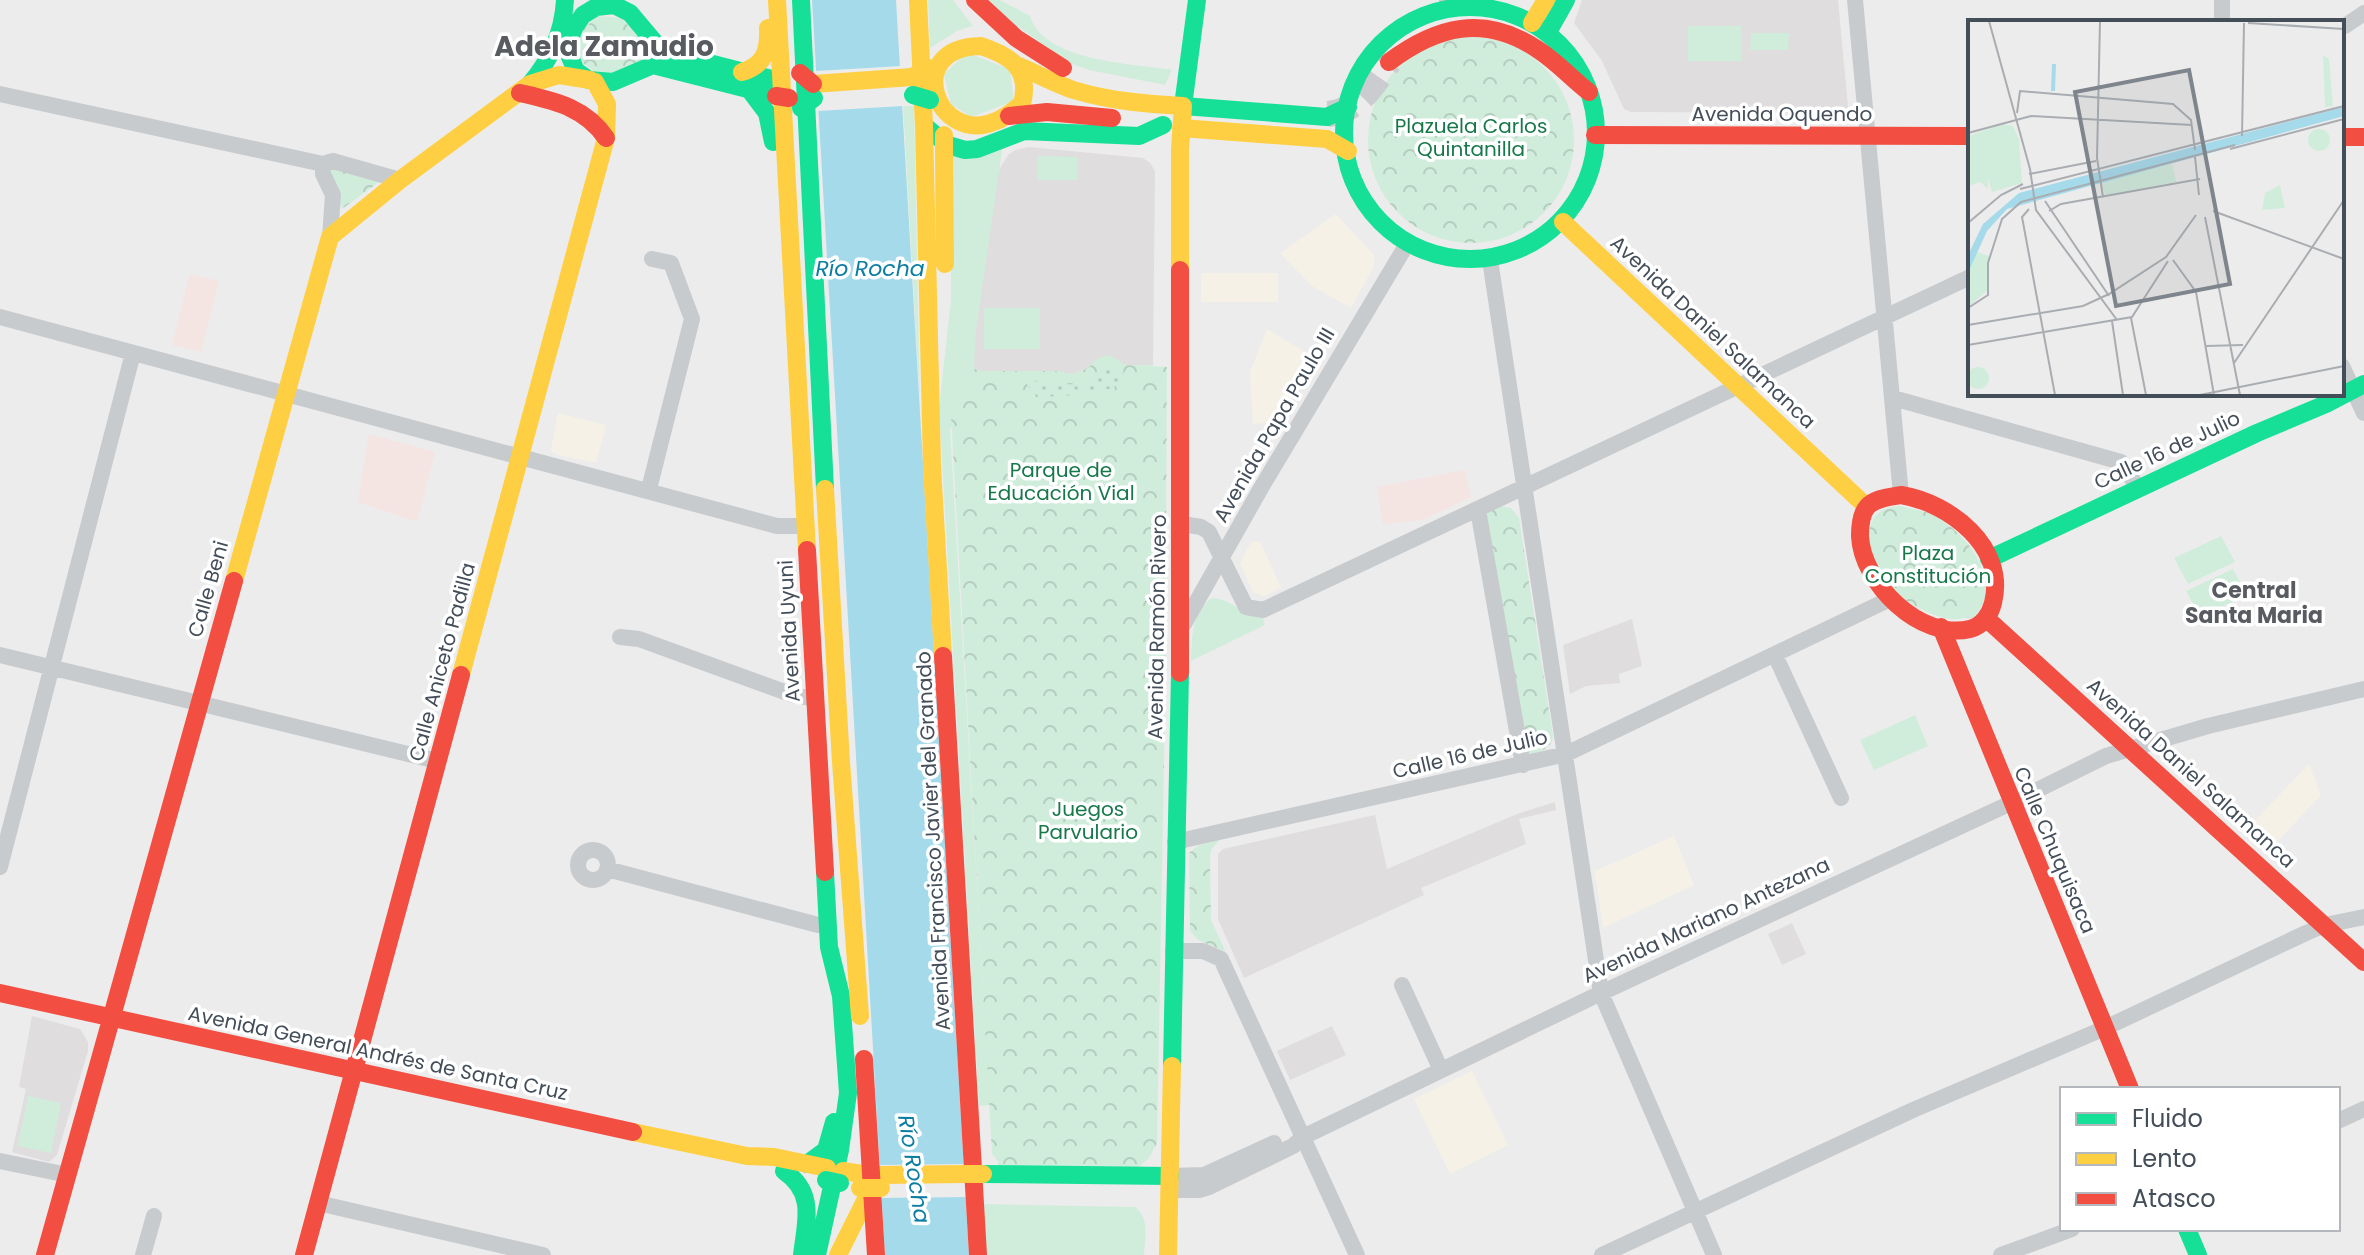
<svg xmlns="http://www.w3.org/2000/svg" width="2364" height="1255" viewBox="0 0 2364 1255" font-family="Poppins,sans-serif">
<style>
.commercial{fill:#f5f1e7}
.education{fill:#dfddde}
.medical{fill:#f4e4e2}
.grass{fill:#d0eddc}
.park{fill:url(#park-crowns)}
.garden{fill:url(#garden-dots)}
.water{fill:#a5daeb}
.pier{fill:#edecec}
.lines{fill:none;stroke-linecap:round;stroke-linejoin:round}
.primary-tunnel{stroke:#cbcccf;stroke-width:26;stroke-dasharray:26 13;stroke-linecap:butt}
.street{stroke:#c8cbcd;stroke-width:16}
.fast{stroke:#16e098;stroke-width:18}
.slow{stroke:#ffcf43;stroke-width:18}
.jam{stroke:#f24e42;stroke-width:18}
.fast-bridge{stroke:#16e098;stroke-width:18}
.slow-bridge{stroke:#ffcf43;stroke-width:18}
.jam-bridge{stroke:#f24e42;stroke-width:18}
.labels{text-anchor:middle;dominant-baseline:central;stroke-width:7;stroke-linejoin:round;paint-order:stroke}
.street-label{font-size:20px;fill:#444e59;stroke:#fff}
.park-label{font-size:20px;fill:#17784a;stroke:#fff}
.water-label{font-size:22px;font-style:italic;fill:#0d7ea3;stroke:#fff}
.neighbourhood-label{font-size:22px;font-weight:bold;fill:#585c60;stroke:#fff}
.district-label{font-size:28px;font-weight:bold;fill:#585c60;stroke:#fff}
.inset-river{fill:none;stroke:#a5daeb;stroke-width:4}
.inset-road{fill:none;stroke:#a9adb1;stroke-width:2}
.view{fill:#7f858c;fill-opacity:0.15;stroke:#7f858c;stroke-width:4}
.inset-edge{fill:none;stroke:#444e59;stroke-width:4}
</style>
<defs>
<pattern id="park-crowns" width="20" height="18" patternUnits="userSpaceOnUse" patternTransform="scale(2)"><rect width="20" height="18" fill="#d0eddc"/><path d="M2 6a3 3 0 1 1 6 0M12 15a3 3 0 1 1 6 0" fill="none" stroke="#b4cdbf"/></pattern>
<pattern id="garden-dots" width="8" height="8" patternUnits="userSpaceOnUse" patternTransform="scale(2)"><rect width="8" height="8" fill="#d0eddc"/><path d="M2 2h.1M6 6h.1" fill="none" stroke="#b4cdbf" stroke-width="1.8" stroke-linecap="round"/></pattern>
</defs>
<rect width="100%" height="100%" fill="#edecec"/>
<path class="commercial" d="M1336,214L1374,255V266L1351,308L1312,286L1280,253Z
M1201,273H1278V302H1201Z
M1267,329L1315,358L1278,422L1253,424L1250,372Z
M558,413L606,425L596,463L555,454L551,450Z
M1260,541L1281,588L1263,596L1253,592L1240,563L1251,542Z
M2309,764L2321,795L2267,853L2245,831Z
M1674,836L1694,885L1603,928L1595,871Z
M1472,1071L1508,1145L1450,1174L1414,1099Z"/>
<path class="education" d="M1582,0H1838L1848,107L1843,113L1631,112L1624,109L1602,61L1574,23Z
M1029,147L1143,158L1150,163L1155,171L1153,365H1122L1110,356H1104L1076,374L981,371L974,369V344L997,173L1008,155L1015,150Z
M1632,619L1642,666L1619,674L1620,683L1586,686L1570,694L1563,645Z
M1555,802L1556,810L1519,819L1526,844L1421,888L1424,895L1244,978L1218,919V854L1223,849L1375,815L1387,869L1517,814Z
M1792,923L1806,954L1782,965L1768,934Z
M32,1016L80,1029L88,1042V1051L57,1155L49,1162L12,1152L26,1089L19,1087Z
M1332,1026L1346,1055L1290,1080L1277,1051Z"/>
<path class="medical" d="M190,274L219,281L201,352L172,345Z
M369,434L435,452L417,522L358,502Z
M1465,470L1471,497L1422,520L1383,524L1377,487Z"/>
<path class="grass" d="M928,0H953L973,26L957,31L930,48Z
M981,0H1000L1030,16C1044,62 1132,63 1172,70L1165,85L1089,70L1069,63Z
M1688,26H1741V61H1688Z
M1751,33H1789L1788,50H1750Z
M970,54L1010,69L1014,101L971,117L951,104L944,74L963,56Z
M903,106H914L920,405Z
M1003,144L976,330L974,369L981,371H1060C1084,382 1087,360 1105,356C1114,354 1121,364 1127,365C1135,366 1145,365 1153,365L1154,380L950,428L990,1105L979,1106L939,408L951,300V152Z
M1037,156L1077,157V180H1037Z
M984,308H1040V349H984Z
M2221,536L2235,562L2188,584L2174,558Z
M2233,569L2247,595L2200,617L2186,591Z
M1211,598C1232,598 1242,616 1263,618L1265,625L1191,661C1192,637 1191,615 1211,598Z
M1915,715L1928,746L1874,770L1860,740Z
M28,1096L61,1103L51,1153L18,1146Z
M983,1204L1135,1207C1150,1218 1145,1238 1144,1255H986Z"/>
<path class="park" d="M598,16L621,18L659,59L600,76L579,60L578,34Z
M1368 140a103 103 0 1 1 206 0a103 103 0 1 1-206 0Z
M331,168L379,182L342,209L328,169Z
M1105,356H1111L1123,365L1167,367L1165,709L1157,1143L1149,1158L1137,1168H998V1161L992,1154L951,416C956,399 972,387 974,369L981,371H1060C1078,379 1090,365 1105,356Z
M1500,506L1511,508L1519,518L1553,736C1551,751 1538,752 1525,756L1484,514Z
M1901,506C1910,509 1922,510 1931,514C1958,527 1989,561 1986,593C1985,601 1979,610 1976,617C1969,617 1959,620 1951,619C1935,617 1912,606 1900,596C1874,574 1846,508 1901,506Z
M1219,840L1211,850L1210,858L1211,920L1226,952L1198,940L1190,931L1189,853L1199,845Z"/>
<path class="garden" d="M1112,368L1128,375C1116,398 1061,394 1037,398L1023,379C1041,381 1066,387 1083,383C1095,380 1099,369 1112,368Z"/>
<path class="water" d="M812,0H896L969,1255H885Z"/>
<path class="pier" d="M901,66L903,106L818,111L816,71Z
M969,1164L970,1197L878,1198L876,1165Z"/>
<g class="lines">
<path class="primary-tunnel" d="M1328,114C1358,111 1373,85 1389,62"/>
<path class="street" d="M1447,0L1448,7
M1855,0L1901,495
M2222,0V22
M2345,26L2364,13
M0,94L323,164L333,161L400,180
M323,164V174L333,195L330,237
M1490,260L1601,993L1714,1255
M0,317L777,526H805
M2342,366L2364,413
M1893,398L2121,462L2138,488
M649,489L692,319L671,263L652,259
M1478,510L1523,765
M1182,524L1201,527L1209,532L1246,607L1263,610L1970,277
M1184,624L1261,488L1407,244
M620,637L639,639L793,695L815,699
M0,655L437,761
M1775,655L1841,798
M1175,842L1566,754L1890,599
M578 865a15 15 0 1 1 30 0a15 15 0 1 1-30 0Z
M0,867L133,353
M607,869L818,925H828
M1173,951H1203L1221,959L1357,1255
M1402,985L1441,1070
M2338,1121L2364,1109
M0,1161L68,1175
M1170,1176L1204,1175L1274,1143
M1170,1190H1199L1209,1187L1293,1146L1303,1137L1601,993L2011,803L2106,756L2208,726L2364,689
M318,1203L543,1255
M143,1255L154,1216
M1602,1255L1913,1110L2105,1028L2306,933L2325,925L2364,917
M2001,1255L2072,1229"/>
<path class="fast" d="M801,0L825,489
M1197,0L1183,106L1327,117L1348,107
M1344 133a126 126 0 1 1 252 0a126 126 0 1 1-252 0Z
M1548,32L1566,0
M530,84C551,59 563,33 565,0
M749,89L767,113L773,142
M767,94L653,65L613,82L589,80L576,71L570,57L569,42L574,28L583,15L596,7L614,5L630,13L662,51L776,80
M927,128L948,145L965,150L977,149L1024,131L1139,136L1163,125
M1989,559L2257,433L2326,404L2364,384
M1172,1066L1180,673
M807,1164L826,1150L834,1122
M784,1171C816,1193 806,1221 802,1255
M983,1174L1170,1176
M2187,1229L2198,1255
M817,1255L840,1150L848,1093L841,996L829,947L825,872"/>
<path class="slow" d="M777,0L807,550
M918,0L924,125L932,466L943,656
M1532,23L1546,0
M981,46C1011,56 1031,69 1022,104C1014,110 1005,118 996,121C936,147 901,47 981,46Z
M1019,66C1038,74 1057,85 1077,91C1111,101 1147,104 1183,106L1180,149V270
M742,72C765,65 769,50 768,28
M813,84L912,77
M1181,128L1327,139L1348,151
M944,149L945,264
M1563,222L1867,507
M825,489L841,762L860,1016
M234,581L330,237L400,180L530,84L559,75L590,80
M461,675L606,138L607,104L595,82
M633,1132L747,1156L774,1157L827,1168
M843,1171L862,1174
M881,1175L965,1174
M838,1255L872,1187
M1168,1255L1172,1066"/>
<path class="jam" d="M975,0L1016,38L1063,68
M1389,62C1437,26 1484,14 1537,49C1556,61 1571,78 1589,92
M520,93C554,101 585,107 606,138
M1009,116L1047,112L1112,118
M1595,135L1970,136
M2342,137H2364
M1901,495C1950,503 2007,547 1993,603C1990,615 1982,626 1970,629C1920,641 1862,583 1860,536C1860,527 1861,514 1867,507C1875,498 1890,497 1901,495Z
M807,550L825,872
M1987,619L2364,962
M1941,627L2130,1089
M943,656L978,1255
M1180,673V270
M0,993L633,1132
M864,1059L876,1255
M45,1255L234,581
M304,1255L461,675"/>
<path class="fast-bridge" d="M913,95L930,100
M801,108L814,98
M826,1180L840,1183"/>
<path class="slow-bridge" d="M912,77L928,68
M944,135V149
M965,1174H983
M860,1188H881"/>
<path class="jam-bridge" d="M800,73L813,84
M776,96L789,98"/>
</g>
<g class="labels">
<g class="street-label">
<text x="1782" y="114">Avenida Oquendo</text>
<text transform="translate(1713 332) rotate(43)">Avenida Daniel Salamanca</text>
<text transform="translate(1274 425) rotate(-60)">Avenida Papa Paulo III</text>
<text transform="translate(2167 450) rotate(-25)">Calle 16 de Julio</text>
<text transform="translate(208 589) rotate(-74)">Calle Beni</text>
<text transform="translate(1157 627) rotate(-89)">Avenida Ramón Rivero</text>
<text transform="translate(789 631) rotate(-93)">Avenida Uyuni</text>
<text transform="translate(442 662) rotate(-75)">Calle Aniceto Padilla</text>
<text transform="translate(1470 754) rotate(-13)">Calle 16 de Julio</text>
<text transform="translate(2191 773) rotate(42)">Avenida Daniel Salamanca</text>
<text transform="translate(933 841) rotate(-93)">Avenida Francisco Javier del Granado</text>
<text transform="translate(2055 850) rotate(67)">Calle Chuquisaca</text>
<text transform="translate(1706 920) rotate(-25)">Avenida Mariano Antezana</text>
<text transform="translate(378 1053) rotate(12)">Avenida General Andrés de Santa Cruz</text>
</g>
<g class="park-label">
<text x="1471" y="126">Plazuela Carlos<tspan x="1471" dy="23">Quintanilla</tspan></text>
<text x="1061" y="470">Parque de<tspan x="1061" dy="23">Educación Vial</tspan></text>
<text x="1928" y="553">Plaza<tspan x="1928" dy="23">Constitución</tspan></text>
<text x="1088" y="809">Juegos<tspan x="1088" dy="23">Parvulario</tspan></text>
</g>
<g class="water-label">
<text x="870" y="268">Río Rocha</text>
<text transform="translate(914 1169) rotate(81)">Río Rocha</text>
</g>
<g class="neighbourhood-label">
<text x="2254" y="590">Central<tspan x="2254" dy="25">Santa Maria</tspan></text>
</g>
<g class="district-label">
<text x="604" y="46">Adela Zamudio</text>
</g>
</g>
<g transform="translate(1968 20)">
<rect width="376" height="376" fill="#edecec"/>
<path d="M35,104L45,106L51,119L54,163L24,172L20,159V169L12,162L0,166V116ZM340 120a11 11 0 1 1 22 0a11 11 0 1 1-22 0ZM312,165L317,188L294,190L297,173Z" fill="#d0eddc"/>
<path d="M355,35L361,39L365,86L357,87ZM204,144L208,162L137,175L133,160ZM9,232L21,236V269L0,287V253ZM-1 358a11 11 0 1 1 22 0a11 11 0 1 1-22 0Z" fill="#d0eddc"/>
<path d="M376,87V96L39,189L19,211L0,253V235L15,204L51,173Z" fill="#a5daeb"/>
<path class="inset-river" d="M85,71L86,44"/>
<path class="inset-road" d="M21,1L62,149L68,190L149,300M132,1L129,138L135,177M280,3L376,9M49,93L52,71L205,84L223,100L227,130M0,113L63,96L224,105M274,116L276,3M262,129L376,99M227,137L231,175M61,154L128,141M52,169L376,86M77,181L141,276M61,189L54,197L87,375M81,191L93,184L232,159M245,191L376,239M237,197L272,375M0,203L33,175L55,164M205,240L228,272L246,375M0,288L20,275V243L34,199L53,182L267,125M163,298L178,375M144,301L155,375M0,305L115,286L141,274L198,237L228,195M0,325L164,297L200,241M238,326L275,325M266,343L376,180M232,375L376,346"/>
<path class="view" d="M221,50L262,264L148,286L107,72Z"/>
<rect width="376" height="376" class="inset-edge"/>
</g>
<rect x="2060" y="1087" width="280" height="144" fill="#ffffff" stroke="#b4b8bd" stroke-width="2"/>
<rect x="2076" y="1113" width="40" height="12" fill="#16e098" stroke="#b4b8bd" stroke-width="2"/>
<text x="2132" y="1127" font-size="24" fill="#444e59">Fluido</text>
<rect x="2076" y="1153" width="40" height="12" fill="#ffcf43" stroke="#b4b8bd" stroke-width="2"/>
<text x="2132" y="1167" font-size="24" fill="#444e59">Lento</text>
<rect x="2076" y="1193" width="40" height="12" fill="#f24e42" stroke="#b4b8bd" stroke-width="2"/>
<text x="2132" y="1207" font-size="24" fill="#444e59">Atasco</text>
</svg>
